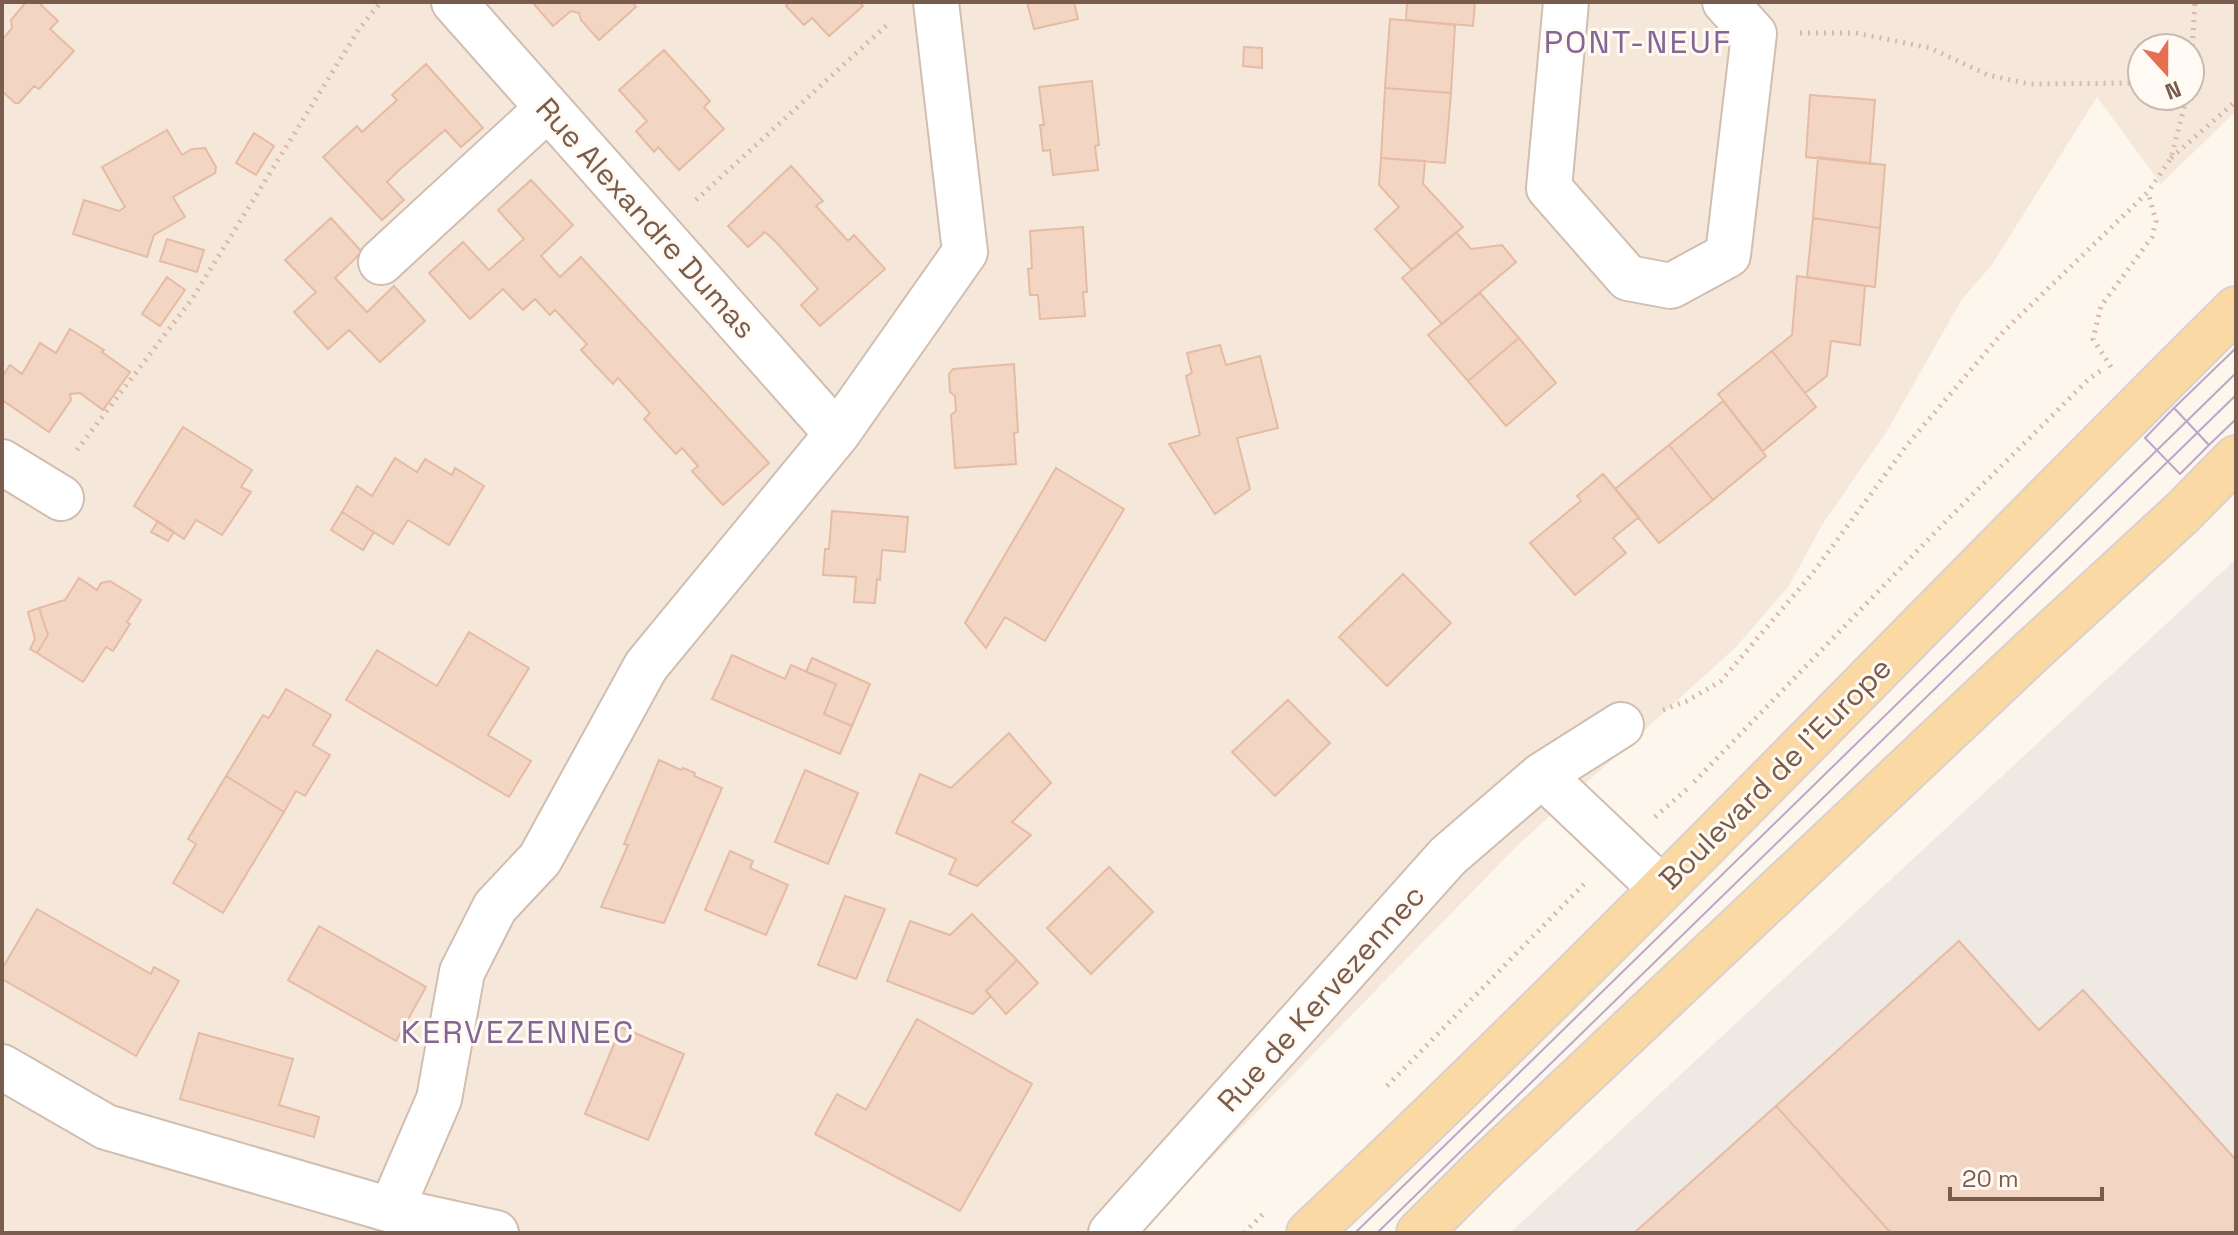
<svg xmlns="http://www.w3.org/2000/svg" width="2238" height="1235" viewBox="0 0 2238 1235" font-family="'Space Grotesk',sans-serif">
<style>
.residential{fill:#f5e8da;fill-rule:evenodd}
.industrial{fill:#efe9e4}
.building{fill:#f3d5c3;stroke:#e6bba3;stroke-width:2}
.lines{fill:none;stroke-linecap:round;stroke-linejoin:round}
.minor-casing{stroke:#d1beb0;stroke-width:48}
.major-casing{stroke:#dad1cd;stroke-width:48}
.path{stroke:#d9b8a5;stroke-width:5;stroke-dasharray:2 6;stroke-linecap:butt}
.minor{stroke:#fff;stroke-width:44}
.major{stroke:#fbd9a5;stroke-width:44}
.tram{stroke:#b9a8c9;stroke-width:2}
.labels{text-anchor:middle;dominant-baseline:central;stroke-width:6;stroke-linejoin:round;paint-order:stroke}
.street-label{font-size:30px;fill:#7a5c4d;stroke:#fffaf3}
.neighbourhood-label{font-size:32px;letter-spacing:2px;fill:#846695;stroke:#fffaf3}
</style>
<rect width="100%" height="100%" fill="#fdf6ec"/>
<path class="residential" d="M2,2H2236V111L2161,184L2097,97L1991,266L1962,299L1887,431L1822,525L1789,586L1736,647L1519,844L1138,1233H2ZM2142,48H2190V96H2142Z"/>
<path class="industrial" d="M2236,559V1233H1510Z"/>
<path class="building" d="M26,2H38L58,21L50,29L74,51L39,89L34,86L19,103H15L2,91V40L12,28L11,20Z
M632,2L636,7L599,40L581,20L579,13L571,11L553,26L533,3Z
M788,2H859L863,6L829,36L812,18L804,25L786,6Z
M1074,2L1078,19L1034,29L1027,2Z
M1407,2H1475L1473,26L1406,20Z
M1390,19L1455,25L1451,93L1385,88Z
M1244,47L1262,48V68L1243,66Z
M664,50L710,101L704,107L724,129L679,170L658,147L654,152L636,131L647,121L619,90Z
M426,64L483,128L461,147L445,130L398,171L387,182L404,200L382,220L323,157L357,126L362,132L397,100L392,95Z
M1092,81L1099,145L1095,146L1098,170L1053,175L1050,150L1043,151L1040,125H1044L1039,87Z
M1385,88L1451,93L1445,163L1381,158Z
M1810,95L1875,100L1870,164L1806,157Z
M167,130L182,155L192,149L205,148L216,167L215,173L173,197L185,217L154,235L147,257L73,234L84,200L119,211L125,207L102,167Z
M254,133L274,146L256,175L236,163Z
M1818,157L1885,165L1880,228L1813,218Z
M1381,158L1425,161L1423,184L1463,227L1412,270L1375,229L1399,207L1379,185Z
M791,166L823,201L816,206L848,241L854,235L885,269L820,326L801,305L818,289L777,243L765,232L748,247L728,226Z
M531,180L573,225L541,256L560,277L581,257L769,463L723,505L692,471L698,466L682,448L676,454L644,419L650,413L618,378L613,384L581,350L587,344L555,310L550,315L535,299L523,310L503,289L470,319L429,273L463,242L489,270L524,239L498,210Z
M331,218L362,252L335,278L367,312L394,286L425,321L380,362L349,330L328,349L294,312L316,292L285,260Z
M1813,218L1880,228L1875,287L1807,277Z
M1083,227L1087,292H1083L1085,316L1040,319L1038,295H1030L1028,269L1032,268L1030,231Z
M1456,232L1471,249L1502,245L1516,262L1442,324L1402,278Z
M167,239L204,250L197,272L160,261Z
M1797,276L1865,286L1860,345L1831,341L1827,376L1805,393L1772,351L1792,335Z
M167,277L185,290L160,326L142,314Z
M1480,293L1519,338L1468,381L1428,335Z
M70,329L104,350L102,352L130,372L103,410L80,393L70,394L71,400L49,432L2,400V377L10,365L22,374L40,343L56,353Z
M1519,338L1556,383L1506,426L1468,381Z
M1220,345L1226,365L1260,356L1278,428L1237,438L1250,489L1215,514L1169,444L1200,435L1186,376L1192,373L1187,353Z
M1772,351L1816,407L1763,451L1718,394Z
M1014,364L1018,432L1014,433L1016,464L955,468L951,415L956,411L955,396L950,392L949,374L953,369Z
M1723,401L1766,456L1713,500L1669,445Z
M183,427L252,470L241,487L251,492L222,535L196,520L184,539L134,506Z
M1669,445L1713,500L1659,543L1615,489Z
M395,458L417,472L425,459L452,475L455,468L484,486L449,545L408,520L393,544L342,512L357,486L372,496Z
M1056,468L1124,509L1045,641L1005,617L986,648L965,623Z
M1603,474L1639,517L1613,538L1626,553L1575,595L1530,543L1581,501L1577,496Z
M832,511L908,517L905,552L882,550L880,580L877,579L875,603L854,602L856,577L823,575L825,549H829Z
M342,512L374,532L363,550L331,530Z
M158,521L174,532L168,541L151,532Z
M1403,574L1451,623L1387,686L1339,637Z
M79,578L97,590L101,583L110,581L141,600L127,622L130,624L113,651L106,647L83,682L37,653L48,635L39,608L65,600Z
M39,608L48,635L37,653L30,649L35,639L28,612Z
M469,632L529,668L488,735L531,761L509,797L346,700L377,650L437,686Z
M732,655L785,679L791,665L836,684L824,714L852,726L840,754L712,699Z
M812,658L870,684L852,726L824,714L836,684L806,672Z
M286,689L331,715L313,745L330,755L305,796L296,791L284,812L226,776L263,715L269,718Z
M1288,700L1330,743L1275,796L1232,752Z
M1009,733L1051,783L1012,822L1031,835L977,886L949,874L956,859L896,833L920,774L951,788Z
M659,760L681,770L683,768L695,773L694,776L722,788L664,923L601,907L628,845L624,844Z
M805,770L858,793L828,864L775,842Z
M226,776L284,812L223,913L173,883L196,844L188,839Z
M730,851L753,861L750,868L788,885L766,935L705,910Z
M1109,867L1153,912L1091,974L1047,928Z
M845,896L885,909L856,979L818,965Z
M37,909L151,974L154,967L179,981L136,1056L2,979V969Z
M972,914L1017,960L986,991L991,996L973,1014L887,981L910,921L950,935Z
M319,926L426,987L396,1041L288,980Z
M1959,941L2039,1030L2083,990L2236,1160V1233H1891L1776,1106Z
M1017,960L1038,983L1006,1014L986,991Z
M917,1019L1032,1084L960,1211L815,1134L837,1094L866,1110Z
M621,1027L684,1054L648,1140L585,1114Z
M199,1033L293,1059L279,1105L319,1117L314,1137L180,1099Z
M1776,1106L1891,1233H1634Z"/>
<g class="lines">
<g class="minor-casing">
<path id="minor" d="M454,2L837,434L965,252L936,2
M1566,2L1549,188L1628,278L1671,286L1728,255L1754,34L1725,2
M381,262L548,108
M2,462L61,498
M1542,775L1661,888
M2,1067L106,1127L391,1210L496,1233
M391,1210L439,1099L462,972L495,907L540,859L646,666L837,434
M1111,1233L1448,856L1542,775L1621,725"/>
</g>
<g class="major-casing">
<path id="major" d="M1309,1233C1627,934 1926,616 2236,309
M1419,1233L1481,1171L2031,652L2183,512L2236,458"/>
</g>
<path class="path" d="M1800,33H1856L1930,48L1988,75L2029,84L2142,83
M2190,86L2195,2
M2171,158L2236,101
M696,200L889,23
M2111,367L2093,339L2101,306L2152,237L2156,221L2148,192
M77,450L192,299L359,29L381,2
M1663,710L1687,701L1721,681L1812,574L1907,445L2003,332L2148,192L2171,158L2187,96
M1694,782L1951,516L2089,379L2103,369
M1655,817L1687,789
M1387,1086L1587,881
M1244,1233L1263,1214"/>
<use href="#minor" class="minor"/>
<use href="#major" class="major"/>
<path class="tram" d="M2174,408L2209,445L2180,474L2145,438Z
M2181,415L2174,408L2236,348
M2203,439L2209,445L2236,419
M1355,1233L2236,373
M1377,1233L2236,395"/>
</g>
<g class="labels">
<g class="street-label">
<text transform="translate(646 218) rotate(48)">Rue Alexandre Dumas</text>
<text transform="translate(1775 773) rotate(-45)">Boulevard de l'Europe</text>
<text transform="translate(1321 998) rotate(-48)">Rue de Kervezennec</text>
</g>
<g class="neighbourhood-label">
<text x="1638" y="42">PONT-NEUF</text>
<text x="518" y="1032">KERVEZENNEC</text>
</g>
</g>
<rect width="2238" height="1235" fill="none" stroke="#7a5c4d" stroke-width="8"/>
<g transform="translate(2166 72) rotate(159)"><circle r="38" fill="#fffaf3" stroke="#cabbb1" stroke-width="2"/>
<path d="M0-6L14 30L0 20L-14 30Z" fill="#e76f51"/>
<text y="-12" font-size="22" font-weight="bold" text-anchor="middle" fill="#7a5c4d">N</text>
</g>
<path d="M1950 1187v12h152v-12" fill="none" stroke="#7a5c4d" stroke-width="4"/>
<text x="1962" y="1187" font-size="24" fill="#7a5c4d" stroke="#fffaf3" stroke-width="6" paint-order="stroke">20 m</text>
</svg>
